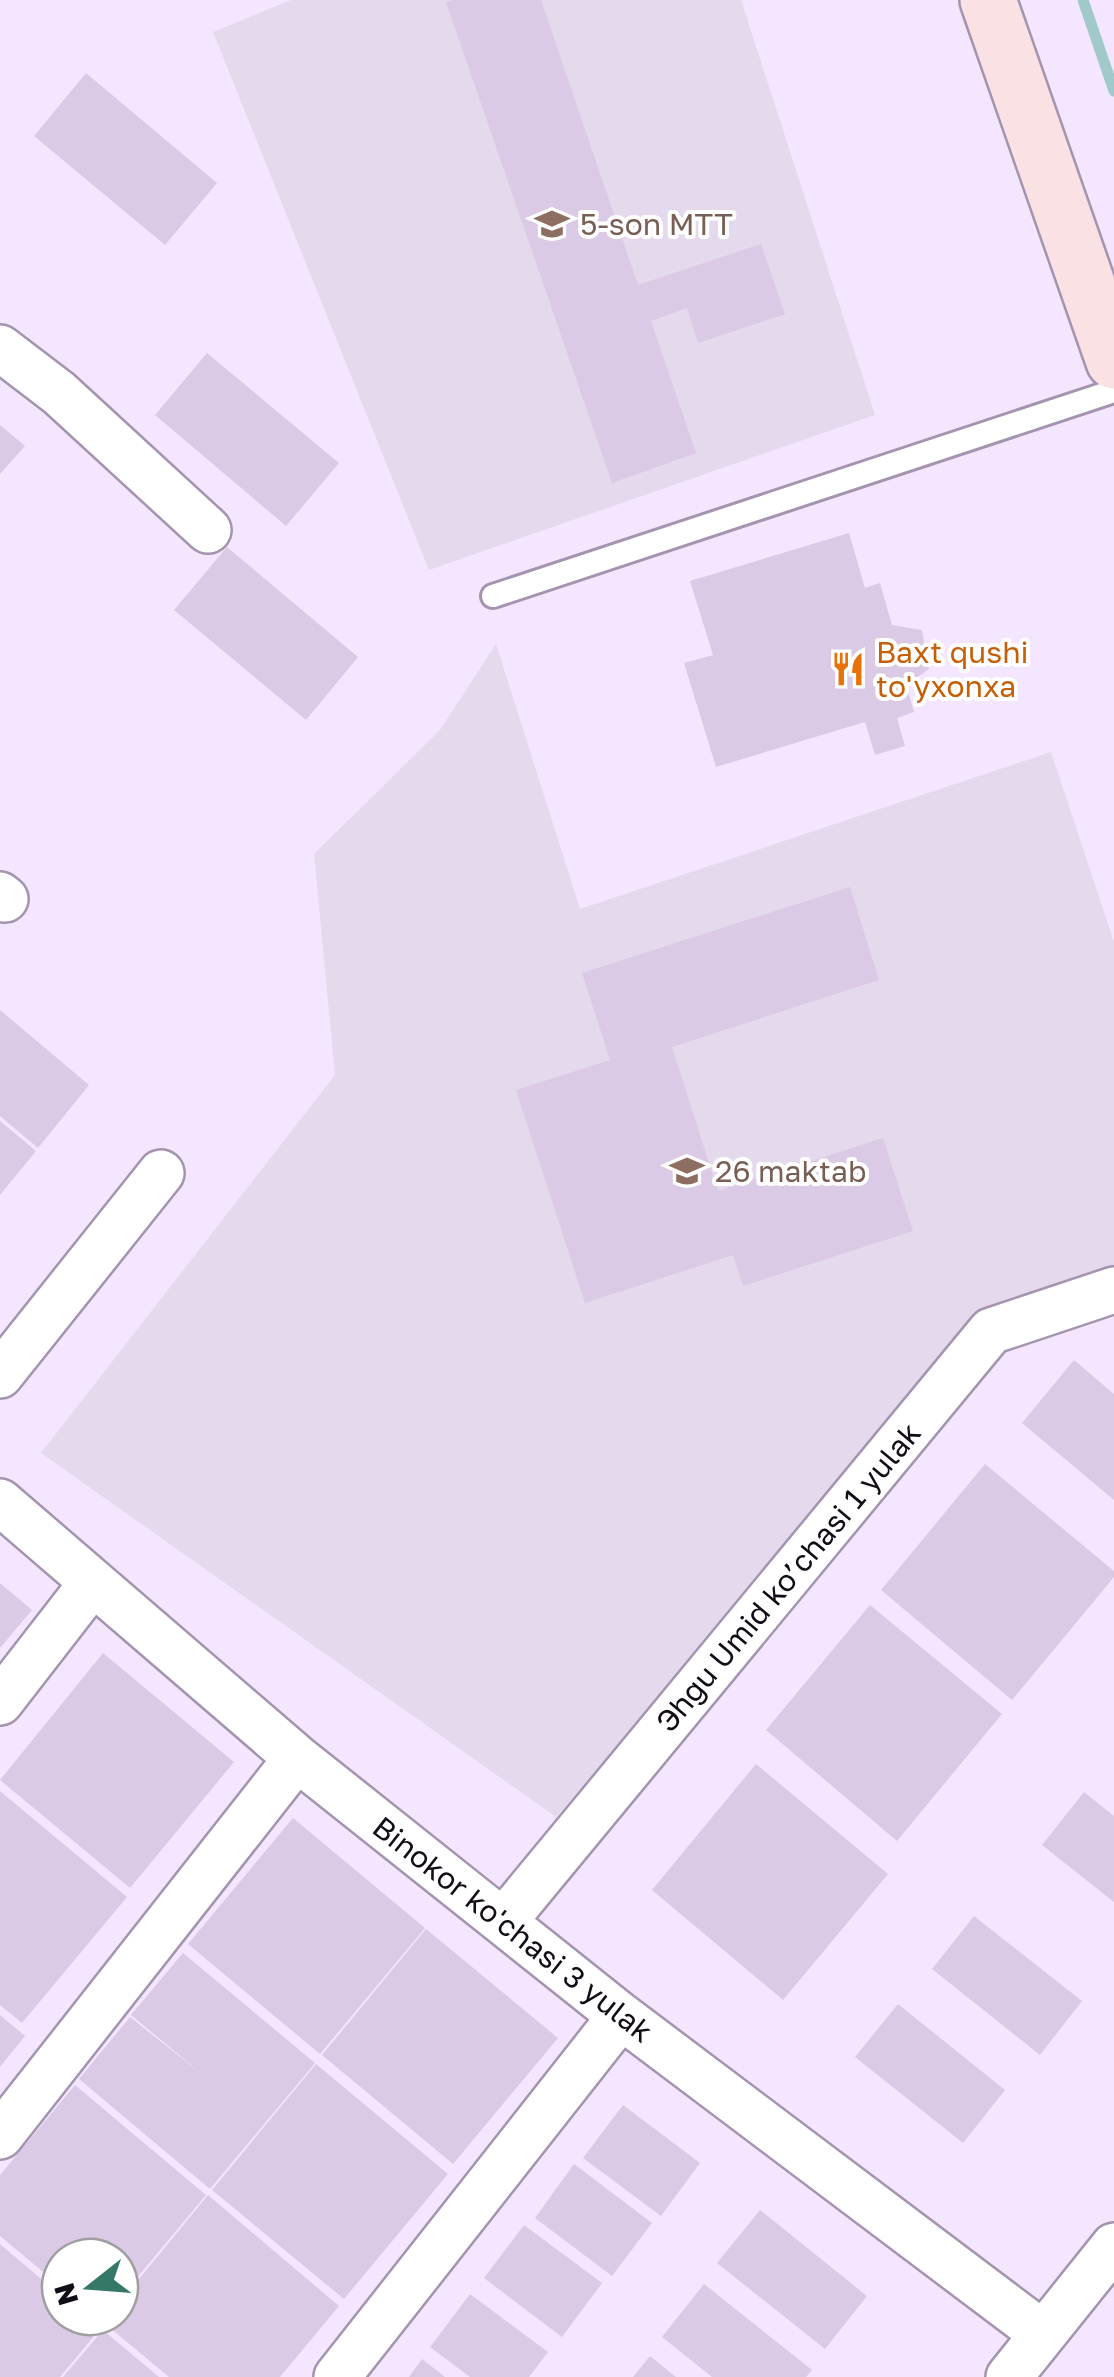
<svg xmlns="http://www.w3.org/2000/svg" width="1114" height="2377" viewBox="0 0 1114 2377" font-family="'Golos Text',sans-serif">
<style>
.education{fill:#e5d9ed}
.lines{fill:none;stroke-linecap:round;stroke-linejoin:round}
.stream{stroke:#a1c9cb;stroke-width:11}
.building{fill:#dbcae6}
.service-casing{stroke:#a494af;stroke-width:28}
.minor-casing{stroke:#a494af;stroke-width:50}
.secondary-casing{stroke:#a494af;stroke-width:60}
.service{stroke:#fff;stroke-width:22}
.minor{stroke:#fff;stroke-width:45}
.secondary{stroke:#f9e1e4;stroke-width:55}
.labels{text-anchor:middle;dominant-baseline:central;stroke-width:8;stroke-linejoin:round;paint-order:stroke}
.education-label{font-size:30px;fill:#785e54;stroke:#fff;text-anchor:start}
.food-label{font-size:30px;fill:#c56008;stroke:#fff;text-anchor:start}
.street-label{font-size:30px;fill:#130d17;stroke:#fff}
</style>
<rect width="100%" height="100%" fill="#f4e6fe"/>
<path class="education" d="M291,0H741L875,415L429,570L213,32Z
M496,644L580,909L1051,752L1114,942V1267L991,1308L556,1817L41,1453L335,1075L314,854L440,730Z"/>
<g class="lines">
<path class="stream" d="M1083,0L1114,91"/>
</g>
<path class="building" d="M453,0H541L638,285L761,244L785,314L698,343L687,308L651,321L696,453L612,483L446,2Z
M86,73L217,183L165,245L34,136Z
M207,353L339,463L286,526L155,415Z
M0,425L25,446L0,474Z
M849,533L865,588L880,583L892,625L922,630L929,669L906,685L914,712L897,718L905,746L875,755L865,722L716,767L684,663L713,655L690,581Z
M227,547L358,657L306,720L174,610Z
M850,887L879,980L672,1047L718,1191L883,1138L913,1231L743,1286L733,1255L585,1303L516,1090L610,1060L582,973Z
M0,1010L89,1085L38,1148L0,1116Z
M0,1121L36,1151L0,1195Z
M1074,1360L1114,1394V1500L1022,1423Z
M985,1464L1114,1571V1577L1012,1700L881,1590Z
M0,1583L32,1610L0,1648Z
M870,1605L1002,1714L897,1841L766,1730Z
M103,1653L234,1762L130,1888L0,1780Z
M756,1764L888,1874L783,2000L652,1890Z
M0,1791L127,1897L22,2023L0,2005Z
M1084,1792L1114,1816V1902L1042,1845Z
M293,1818L425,1928L320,2054L188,1944Z
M974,1916L1082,2001L1040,2055L932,1969Z
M426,1929L558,2038L453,2164L322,2055Z
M183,1953L315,2063L210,2189L79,2079L130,2017L202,2074L131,2015Z
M898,2004L1005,2090L963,2143L855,2057Z
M0,2015L25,2036L0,2067Z
M316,2064L448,2174L344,2299L212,2190Z
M75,2085L206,2195L120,2298V2257H60V2286L0,2236V2175Z
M623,2105L700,2163L661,2216L583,2158Z
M574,2164L652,2223L612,2276L535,2218Z
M208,2195L339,2306L280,2377H169L103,2322L107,2317H120V2302Z
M760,2210L867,2296L825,2349L717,2263Z
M524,2225L602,2283L562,2337L484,2278Z
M0,2244L60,2295V2317H86L100,2329L60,2377H0Z
M704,2284L812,2370L806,2377H712L662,2337Z
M470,2294L548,2352L529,2377H470L430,2347Z
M103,2330L159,2377H63Z
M650,2356L676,2377H633Z
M422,2359L445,2377H409Z"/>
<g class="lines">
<g class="service-casing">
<path id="service" d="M493,596L1114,391"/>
</g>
<g class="minor-casing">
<path id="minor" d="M0,348L59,393L208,530
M0,895L5,899
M0,1375L161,1173
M0,1502L297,1758L621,2016L1043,2334
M0,1702L93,1582
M503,1922L991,1331L1114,1290
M0,2136L297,1758
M337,2377L621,2016
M1009,2377L1114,2246"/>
</g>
<g class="secondary-casing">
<path id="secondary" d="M988,0L1114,361"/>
</g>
<use href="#service" class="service"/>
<use href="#minor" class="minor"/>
<use href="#secondary" class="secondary"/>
</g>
<defs>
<g id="school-bare" transform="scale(2.7)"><path d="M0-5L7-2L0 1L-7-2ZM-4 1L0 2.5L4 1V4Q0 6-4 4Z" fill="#8d6e63" stroke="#fff" stroke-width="2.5" paint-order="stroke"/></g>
<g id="restaurant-bare" transform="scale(2.7)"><path d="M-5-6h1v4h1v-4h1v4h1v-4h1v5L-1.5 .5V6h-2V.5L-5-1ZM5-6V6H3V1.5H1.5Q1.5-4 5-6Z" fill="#e8710a" stroke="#fff" stroke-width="2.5" paint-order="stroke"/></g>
</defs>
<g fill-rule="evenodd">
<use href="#school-bare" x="552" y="224"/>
<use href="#restaurant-bare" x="848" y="669"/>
<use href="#school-bare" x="687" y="1171"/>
</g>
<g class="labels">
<g class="education-label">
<text x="580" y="224">5-son MTT</text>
<text x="715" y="1171">26 maktab</text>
</g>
<g class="food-label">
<text x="876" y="652">Baxt qushi<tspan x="876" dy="34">to'yxonxa</tspan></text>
</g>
<g class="street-label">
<text transform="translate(788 1577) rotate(-50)">Эhgu Umid ko’chasi 1 yulak</text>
<text transform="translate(513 1929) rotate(38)">Binokor ko'chasi 3 yulak</text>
</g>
</g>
<g transform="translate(90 2287) rotate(253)"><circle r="48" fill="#ffffff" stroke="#a19ea2" stroke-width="2.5"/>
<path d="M0-8L18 38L0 25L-18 38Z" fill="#367868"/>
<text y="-15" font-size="28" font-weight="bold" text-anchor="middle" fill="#130d17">N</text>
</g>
</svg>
